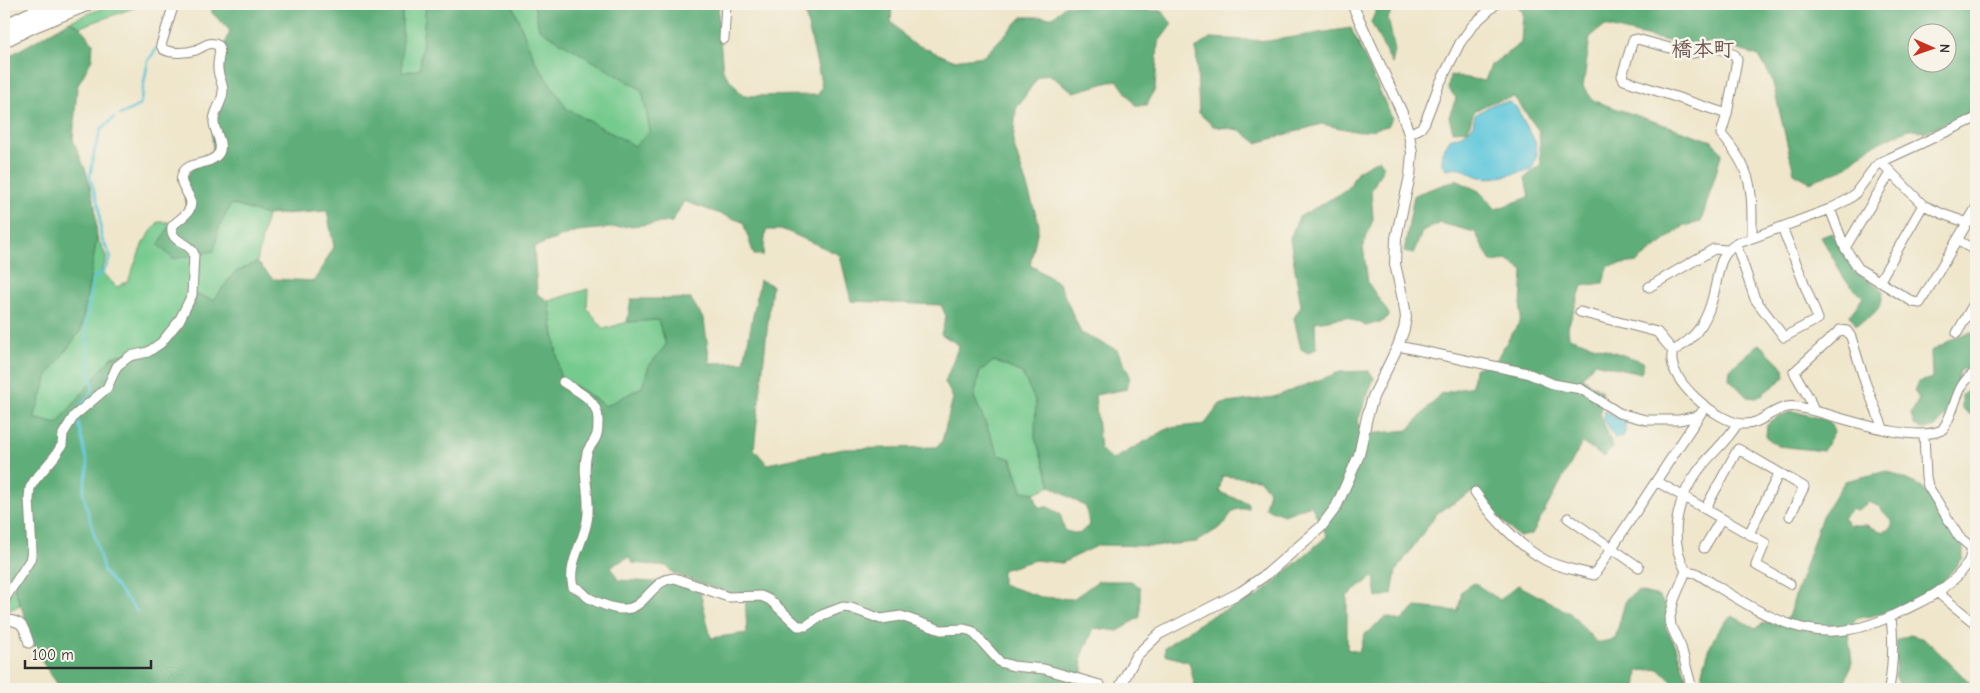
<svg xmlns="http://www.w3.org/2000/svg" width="1980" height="693" viewBox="0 0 1980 693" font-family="'Comic Neue','Klee One',sans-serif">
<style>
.green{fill:#74ca8e;stroke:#507a5c}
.forest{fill:#5fae79;stroke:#456c52;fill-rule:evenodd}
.water{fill:#60c8dc;stroke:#467a84}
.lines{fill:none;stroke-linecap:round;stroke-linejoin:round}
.stream{stroke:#60c8dc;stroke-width:2.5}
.minor-casing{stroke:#8d887b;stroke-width:11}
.tertiary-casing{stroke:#8d887b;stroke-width:12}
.trunk-casing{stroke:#8d887b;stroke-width:16}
.minor{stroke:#fff;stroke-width:9}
.tertiary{stroke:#fff;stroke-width:10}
.trunk{stroke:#fff;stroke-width:14}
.labels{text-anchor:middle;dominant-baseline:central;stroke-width:5;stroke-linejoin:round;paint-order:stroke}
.quarter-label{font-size:21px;font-weight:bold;fill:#6a5350;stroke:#f7f3e8}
</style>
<rect width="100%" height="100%" fill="#f7f3e8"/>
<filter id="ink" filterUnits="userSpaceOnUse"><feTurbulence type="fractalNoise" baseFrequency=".02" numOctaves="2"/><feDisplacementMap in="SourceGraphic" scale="10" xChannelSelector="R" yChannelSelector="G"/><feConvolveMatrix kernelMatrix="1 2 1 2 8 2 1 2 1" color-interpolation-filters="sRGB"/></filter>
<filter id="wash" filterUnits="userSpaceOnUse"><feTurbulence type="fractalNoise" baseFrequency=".0096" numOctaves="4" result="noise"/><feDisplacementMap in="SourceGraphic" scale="20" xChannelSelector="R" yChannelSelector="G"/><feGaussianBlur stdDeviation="1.12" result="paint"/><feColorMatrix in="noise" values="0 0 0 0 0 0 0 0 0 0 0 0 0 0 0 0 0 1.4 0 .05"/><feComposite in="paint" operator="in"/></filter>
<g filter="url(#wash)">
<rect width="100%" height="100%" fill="#efe6cb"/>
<path class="green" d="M113,4H145L80,27L70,21Z
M402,4H426L420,69L401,73Z
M512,4H534L539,29L642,90L650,131L635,146L567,109L535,61Z
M231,204L267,215L257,262L234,273L214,300L167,342L112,357L57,424L34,418L48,375L81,330L97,237L107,258L101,272L117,287L128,281L143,243L158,222H169V227L214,251L219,228Z
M588,289L587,308L604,329L627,322L658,320L666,345L649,366L642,387L606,406L560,377L549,301Z
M994,361L1022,373L1036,402L1035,437L1051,486L1034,493L1022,491L1012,459L999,455L974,397L980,371Z
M14,587L20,605L4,613V604Z"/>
<path class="forest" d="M212,4H402V73L420,69L426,4H512L535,61L567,109L635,146L650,131L642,90L539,29L534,4H719L718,18L723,71L743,96L818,95L822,86L803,4H892L891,21L910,42L953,60L984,56L1022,17H1053L1065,5L1162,11L1172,24L1158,43L1155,89L1147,105H1135L1117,80L1074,92L1048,74L1038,77L1016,109L1013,143L1039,224L1030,265L1059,283L1081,333L1117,350L1130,376L1127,389L1095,395L1100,449L1112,460L1169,428L1205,424L1220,404L1274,397L1340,372L1369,371L1374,378L1357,423L1370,434L1408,430L1441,394L1472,386L1474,369L1495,361L1520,321L1523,271L1507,260L1491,262L1475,232L1440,223L1422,232L1413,254L1404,252L1414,195L1456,180L1479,191L1496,209L1529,197L1525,178L1541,164L1539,131L1514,97L1492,102L1474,111L1468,130L1453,131L1449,117L1456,98L1448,88L1450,75L1485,81L1491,65L1521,43L1523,12L1515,4H1976V111L1924,132L1909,129L1871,146L1843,169L1810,182L1794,173L1772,79L1759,56L1713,42L1689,46L1604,26L1590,37L1583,87L1594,101L1712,141L1722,153L1701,222L1684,226L1637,262L1608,266L1603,283L1582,286L1568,327L1569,337L1644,362L1641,373L1594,363L1582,378L1603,392L1600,413L1613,448L1604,457L1582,443L1532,534L1519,537L1472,492L1437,513L1396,571L1392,594L1377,598L1374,576L1347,596V649L1359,652L1365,634L1386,617L1401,621L1416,607L1458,611L1462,591L1474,583L1500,600L1518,585L1570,613L1597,643L1615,639L1626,599L1638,591L1659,596L1667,608L1666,628L1676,646L1688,683L1700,685C1706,660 1710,632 1732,616L1756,628L1765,622L1779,624L1788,617L1822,516L1845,481L1888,471L1922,487L1963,546V558L1939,586L1885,613L1856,619L1848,633L1852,662L1843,689H1671L1675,685L1659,669L1638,671L1636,689H1192L1195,686L1189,662L1165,655V647L1207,618L1258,596L1327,536L1311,505L1284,515L1265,508L1269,491L1259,479L1222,476L1219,492L1248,503V508L1234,510L1221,527L1196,542L1154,546L1099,545L1062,563L1035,560L1002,570V584L1041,597L1073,599L1098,581H1131L1140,587V617L1118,631L1094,628L1081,659L1086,685L1096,689H61L38,656L11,577L4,573V59L70,21L80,27L93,43L92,59L77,87L73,140L86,171L95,206L97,238L81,330L48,375L34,418L57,424L112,357L167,342L194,294L214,300L234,273L257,262L273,279L314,281L334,247L327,211L267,215L231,204L219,228L214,251L173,259L158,245L169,227L188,217C183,176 180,178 213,151L211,115L222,89L217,68L230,31L212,13ZM1918,32H1948V62H1918ZM684,201L743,222L754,255H763L766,230H784L840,255L851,301L941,305L946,316L941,334L959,345L945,382L953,398L942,441L936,447L843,449L767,464L754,449L772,285L760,280L744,362L710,363L704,320L691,299H631L627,322L658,320L666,345L649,366L642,387L606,406L560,377L549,301L537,294L534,247L577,231L672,222ZM994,361L1022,373L1036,402L1035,437L1051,486L1086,507L1089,525L1079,534L1065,531L1060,514L1048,507H1038L1034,493L1022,491L1011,459L999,455L974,397L980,371ZM1869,502L1878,506L1892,521L1891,528L1883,532L1866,525H1849L1843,518L1851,509L1856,511ZM629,557L632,563L666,566L673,573L727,593H745L747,633L711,638L700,592L664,578L655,582L618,580L611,566Z
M1379,4H1396L1388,18L1395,51L1392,64L1371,22Z
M1351,28L1392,118L1388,126L1360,132L1321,124L1257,143L1240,130L1213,126L1199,113L1196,48L1210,38L1268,41Z
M1379,159L1384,166L1371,191L1373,219L1363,246L1368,283L1389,314L1384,321L1366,326L1346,317L1315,322L1316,349L1308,353L1301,349L1294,318L1301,306L1290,238L1299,217L1347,190L1358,171Z
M1832,233L1854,271L1883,290C1883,309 1872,317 1856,325L1850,315L1863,297L1846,281L1821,237Z
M1976,332V363L1960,371L1945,416L1934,428L1922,429L1914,425L1911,414L1919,399L1914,390L1919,382L1932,378L1931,351L1958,336Z
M1759,344L1784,368L1785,377L1757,398L1747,397L1729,379L1730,369Z
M1972,385H1976V419L1962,408V395Z
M1793,411L1829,421L1834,432L1823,451L1778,446L1766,437L1767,424L1779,416Z
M1910,635L1925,639L1972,685V689H1902L1895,676L1897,640Z"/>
<path class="water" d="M1509,102L1516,107L1535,141L1537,154L1532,169C1516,173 1496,180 1480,177C1464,173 1467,164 1446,169L1442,164V152L1450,139L1467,133L1473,125L1475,115L1493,104Z
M1605,411L1614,417L1625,421V432L1622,438H1615L1604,419Z"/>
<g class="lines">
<path class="stream" d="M120,115L140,105L148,61L158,47
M80,406L93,390L88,359L86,324L93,279L104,271L111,257L101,237L99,207L90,177L94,153L101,129L114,118
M77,417L88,466L83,493L104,572L137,611"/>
</g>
</g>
<g filter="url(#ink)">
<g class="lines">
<g class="minor-casing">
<path id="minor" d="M724,39L726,4
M1727,114L1624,80L1622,76L1633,40L1637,39L1688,53H1694L1712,46L1735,55L1737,60L1727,114L1721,134C1754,172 1752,190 1752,238
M1976,118L1881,162L1875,167L1854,195L1847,200L1830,209L1736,244C1719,255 1719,271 1715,288C1709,317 1699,337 1673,351C1663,379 1720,424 1744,424C1763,425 1776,403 1797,407C1833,413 1909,445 1942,430C1956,413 1955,381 1976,373
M1409,134L1421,128L1425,122L1439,85L1460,43L1473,25L1496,4
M1881,162L1923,205L1945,215L1968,223
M1830,209L1845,248L1859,269L1913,302L1920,303L1976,208
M1957,240L1976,251
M1736,244L1755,299L1784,337L1818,319L1782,227
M1845,248L1890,173
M1879,282L1923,205
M1649,287L1714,249L1727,250
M1580,312L1657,332L1673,351
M1957,333L1976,300
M1398,346L1527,373L1553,384L1581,389L1619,413L1646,420H1679L1698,416
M563,382C580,393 599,400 598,422C598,426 598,433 596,437C594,443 588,447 587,453C581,476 592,498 587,521C583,544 567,564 573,587C581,588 583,594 589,598C598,603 613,609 623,609C646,610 651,579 675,578L728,597L761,596L770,600L798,626H806L822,615L843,607L851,608L881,619L901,616L941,630L964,629L972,631L1000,662L1013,666L1044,669L1100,685L1102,689
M1813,409L1809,398L1794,372L1840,330L1847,331L1851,337L1865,382L1883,428
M1737,424C1727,442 1710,454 1698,471C1676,500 1668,539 1686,571L1696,573C1769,618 1816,656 1902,611C1916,604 1931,598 1942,589C1955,579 1973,565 1971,547L1976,544
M1924,435L1926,477L1928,486L1959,537L1971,547
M1779,473L1749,534L1765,543L1756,565L1790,584
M1656,481L1749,534
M1475,492C1491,516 1519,546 1545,560C1559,568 1578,570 1594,575L1705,407
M1705,509L1738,449L1804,487L1790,516
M1568,518L1639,567
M1704,548L1721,519
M1686,571L1674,600L1670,617L1671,626L1681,647L1692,689
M1938,593L1976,624
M4,600L30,560L32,551L29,499L30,488L34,481L55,456L62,445L63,434L74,416L107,388L117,366L130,356L148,352L161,343L179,321L192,295L194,254C189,241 170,243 172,227C176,220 187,217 190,208C195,195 176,186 183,173C189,161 211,166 219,153C224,144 215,133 214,123C213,111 223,103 223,91C223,83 218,76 218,69C217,61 221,54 219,46C210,40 205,46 196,50C187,53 171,54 163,49L161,45L174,4
M4,619C24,622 23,625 29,643
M1889,689C1893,665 1894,642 1891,617"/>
</g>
<g class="tertiary-casing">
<path id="tertiary" d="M1119,689L1136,656L1159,634L1241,592L1267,574L1321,527L1336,507L1350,476L1359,455L1367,417L1373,397L1398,346L1404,329L1406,317L1404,304L1395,264L1396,238L1410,176L1412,153L1409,134L1402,113L1352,4"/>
</g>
<g class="trunk-casing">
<path id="trunk" d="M4,27L52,4
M4,40L34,25L86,4"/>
</g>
<use href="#minor" class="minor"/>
<use href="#tertiary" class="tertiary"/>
<use href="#trunk" class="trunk"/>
</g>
</g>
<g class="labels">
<g class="quarter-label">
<text x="1703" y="49">橋本町</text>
</g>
</g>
<rect width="1980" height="693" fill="none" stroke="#f7f3e8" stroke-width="20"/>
<g transform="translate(1932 48) rotate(92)"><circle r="24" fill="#f7f3e8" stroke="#a5a39c"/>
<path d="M0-4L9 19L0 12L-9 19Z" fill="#c8321e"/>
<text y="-8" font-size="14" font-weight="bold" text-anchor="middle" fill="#2b2b2b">N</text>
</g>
<path d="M25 660v8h126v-8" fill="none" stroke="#2b2b2b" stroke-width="2.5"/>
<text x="32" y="660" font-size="15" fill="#2b2b2b" stroke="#f7f3e8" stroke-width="4" paint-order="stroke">100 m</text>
</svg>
